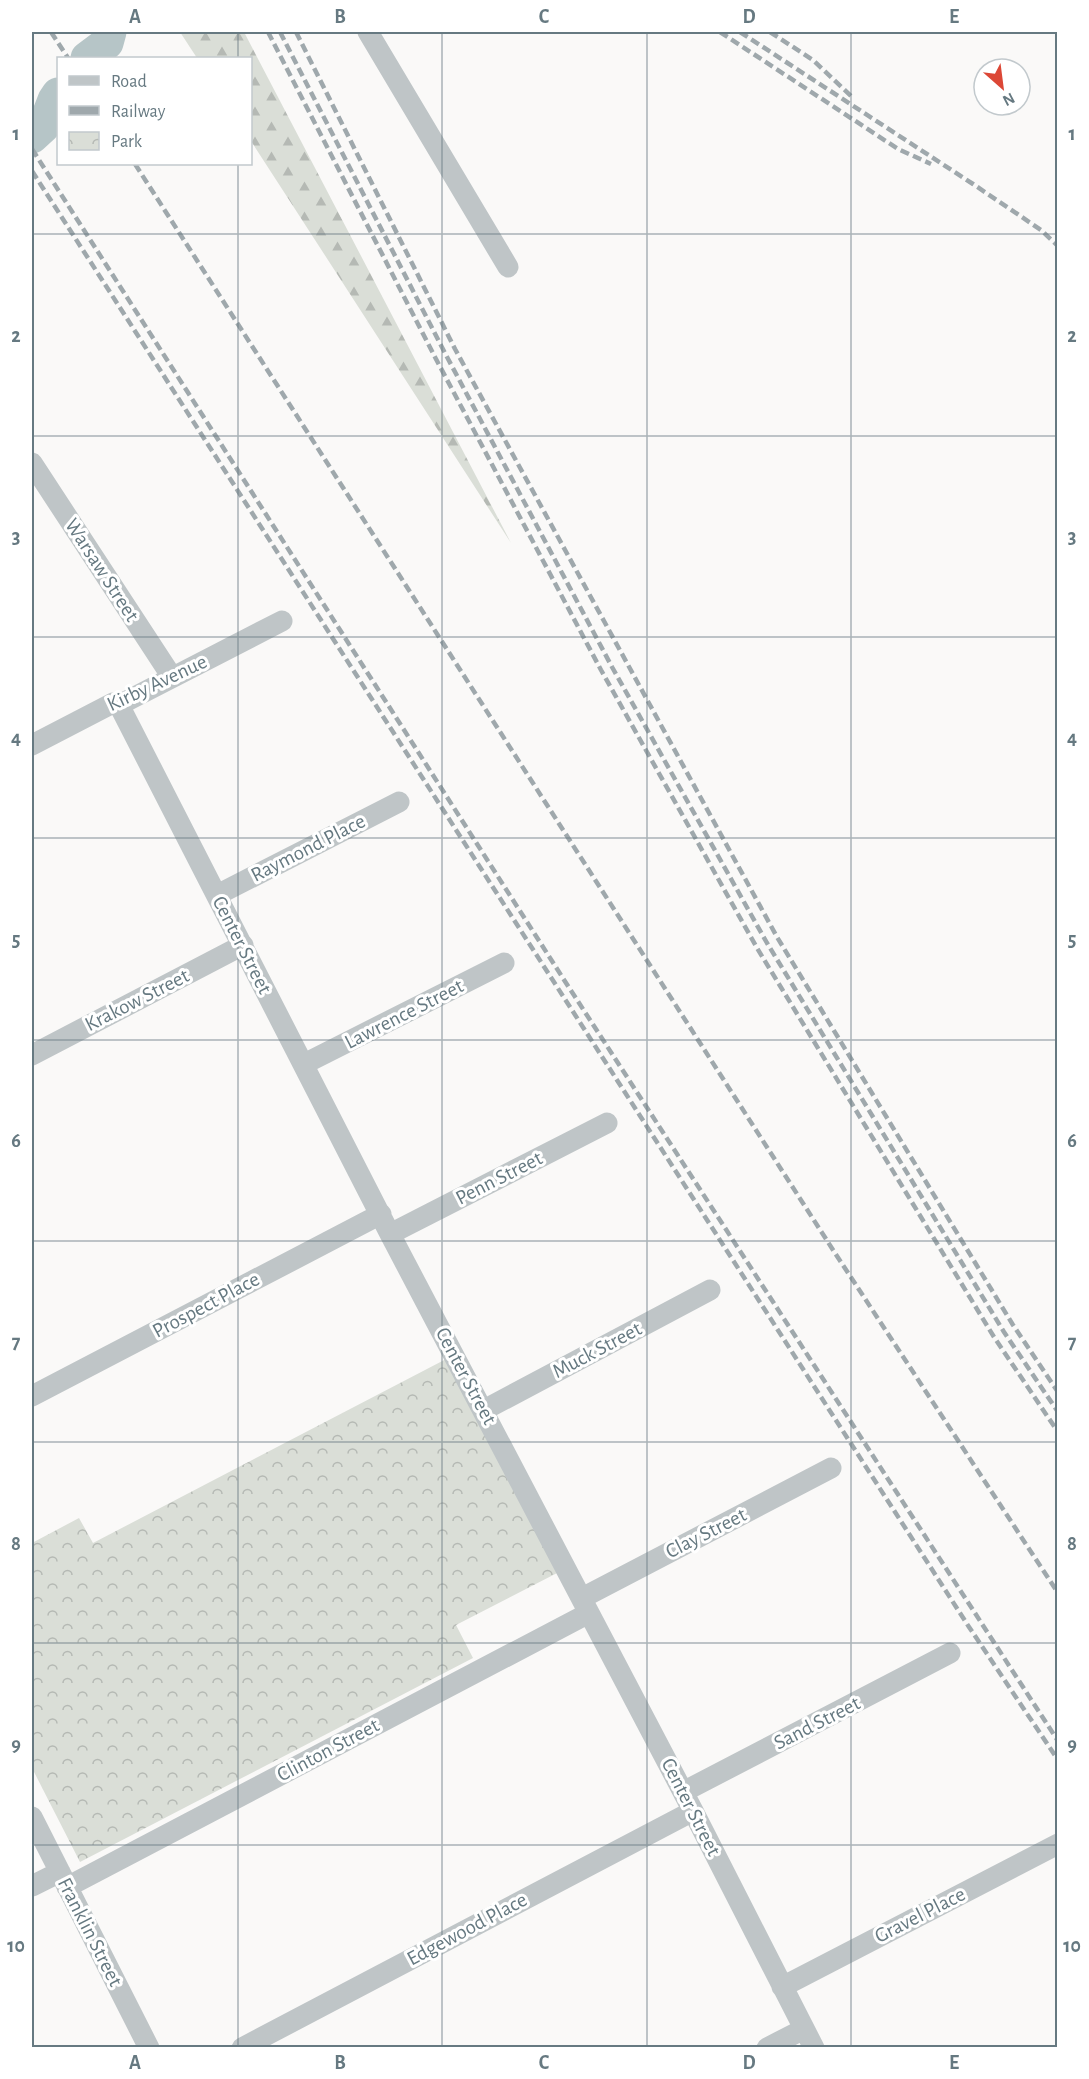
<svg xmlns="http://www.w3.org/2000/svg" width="1089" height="2079" viewBox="0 0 1089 2079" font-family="'Alegreya Sans',sans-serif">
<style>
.forest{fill:url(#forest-firs)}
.park{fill:url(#park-crowns)}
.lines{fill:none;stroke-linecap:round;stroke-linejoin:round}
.river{stroke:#b6c5c7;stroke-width:33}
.minor{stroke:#bfc5c7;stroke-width:21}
.rail{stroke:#9fa8ac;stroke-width:4.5;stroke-dasharray:9 4.5;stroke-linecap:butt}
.grid{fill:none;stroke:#667981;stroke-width:1.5;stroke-opacity:0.55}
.labels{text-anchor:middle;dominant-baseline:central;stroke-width:6;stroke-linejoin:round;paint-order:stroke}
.street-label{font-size:21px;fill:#667981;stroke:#fff}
.neatline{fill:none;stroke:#667981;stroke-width:2}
.grid-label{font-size:20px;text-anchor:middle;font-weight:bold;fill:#667981}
</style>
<defs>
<pattern id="forest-firs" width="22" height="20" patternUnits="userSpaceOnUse" patternTransform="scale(1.5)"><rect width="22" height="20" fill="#daded7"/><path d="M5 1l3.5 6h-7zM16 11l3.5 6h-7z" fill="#b5b9b4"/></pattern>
<pattern id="park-crowns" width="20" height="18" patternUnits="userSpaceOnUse" patternTransform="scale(1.5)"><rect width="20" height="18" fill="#daded7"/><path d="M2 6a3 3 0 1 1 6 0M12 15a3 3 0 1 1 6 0" fill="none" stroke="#b5b9b4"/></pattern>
</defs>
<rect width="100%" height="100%" fill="#faf9f8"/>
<path class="forest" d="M180,32H244L511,543L251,141L250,58H197Z"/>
<path class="park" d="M450,1357L561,1571L456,1625L473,1658L80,1862L32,1768V1543L79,1518L93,1543Z"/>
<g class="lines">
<path class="river" d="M87,58L107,43L110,32
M32,137L44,126L54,100L58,94"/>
<path class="minor" d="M368,32L508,267
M32,463L172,677
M119,705L390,1234L693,1811L814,2048
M32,745L113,703L119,705L282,621
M217,895L399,802
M32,1055L243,945
M304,1064L504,963
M390,1234L607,1123
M32,1396L381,1214
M484,1410L710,1290
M582,1598L831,1468
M683,1792L950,1653
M32,1817L149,2048
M32,1886L60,1872
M67,1887L589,1613
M782,1987L1058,1844
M242,2048L693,1811
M767,2048L804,2029"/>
<path class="rail" d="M51,32L68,58
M268,32L436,359L601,670L757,948L994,1337L1058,1432
M280,32L446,355L612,667L767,943L1004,1332L1058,1412
M296,32L455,349L777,937L1013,1325L1058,1392
M720,32L898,149L931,164
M740,32L973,184L1041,230L1058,246
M770,32L813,60L852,97
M32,149L568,986L1058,1741
M135,164L835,1253L1058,1593
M32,171L969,1627L1058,1760"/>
</g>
<path class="grid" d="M238,32V58M442,32V2048M647,32V2048M851,32V2048M238,164V2048M32,234H1058M32,436H1058M32,637H1058M32,838H1058M32,1040H1058M32,1241H1058M32,1442H1058M32,1643H1058M32,1845H1058"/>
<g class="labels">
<g class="street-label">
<text transform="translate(102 570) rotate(57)">Warsaw Street</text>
<text transform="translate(157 683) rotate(-25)">Kirby Avenue</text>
<text transform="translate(308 848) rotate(-27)">Raymond Place</text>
<text transform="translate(242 945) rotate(63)">Center Street</text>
<text transform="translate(137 1000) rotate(-27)">Krakow Street</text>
<text transform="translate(404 1014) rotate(-27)">Lawrence Street</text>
<text transform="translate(499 1178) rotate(-27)">Penn Street</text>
<text transform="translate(206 1305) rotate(-28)">Prospect Place</text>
<text transform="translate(597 1350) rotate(-28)">Muck Street</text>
<text transform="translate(466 1376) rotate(62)">Center Street</text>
<text transform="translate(706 1533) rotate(-27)">Clay Street</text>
<text transform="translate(817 1723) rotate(-27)">Sand Street</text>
<text transform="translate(328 1750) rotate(-28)">Clinton Street</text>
<text transform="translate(691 1807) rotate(63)">Center Street</text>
<text transform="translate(920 1915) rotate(-27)">Gravel Place</text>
<text transform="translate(467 1929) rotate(-28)">Edgewood Place</text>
<text transform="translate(90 1932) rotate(63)">Franklin Street</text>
</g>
</g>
<rect width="1089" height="2079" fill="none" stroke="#ffffff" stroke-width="66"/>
<rect x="57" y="57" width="195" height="108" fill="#ffffff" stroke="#c2c9cd" stroke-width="1.5"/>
<rect x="69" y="76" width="30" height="9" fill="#bfc5c7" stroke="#c2c9cd" stroke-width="1.5"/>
<text x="111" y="87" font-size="18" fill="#667981">Road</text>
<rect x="69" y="106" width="30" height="9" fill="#9fa8ac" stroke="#c2c9cd" stroke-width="1.5"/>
<text x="111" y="117" font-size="18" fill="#667981">Railway</text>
<rect x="69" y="132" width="30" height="18" fill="url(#park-crowns)" stroke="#c2c9cd" stroke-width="1.5"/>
<text x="111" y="147" font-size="18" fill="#667981">Park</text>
<g transform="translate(1002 87) rotate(152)"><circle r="28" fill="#ffffff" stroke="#c2c9cd" stroke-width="1.5"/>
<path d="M0-4.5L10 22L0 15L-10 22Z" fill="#dc4736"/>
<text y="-9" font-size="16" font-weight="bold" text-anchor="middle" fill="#667981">N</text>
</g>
<rect x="33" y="33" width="1023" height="2013" class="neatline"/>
<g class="grid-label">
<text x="135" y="23">A</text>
<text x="340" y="23">B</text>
<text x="544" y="23">C</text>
<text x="749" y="23">D</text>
<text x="954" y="23">E</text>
<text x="16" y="140">1</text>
<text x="1072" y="140">1</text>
<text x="16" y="342">2</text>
<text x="1072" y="342">2</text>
<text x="16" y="543">3</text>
<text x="1072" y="543">3</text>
<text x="16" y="744">4</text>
<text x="1072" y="744">4</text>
<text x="16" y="946">5</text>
<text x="1072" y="946">5</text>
<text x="16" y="1147">6</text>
<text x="1072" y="1147">6</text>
<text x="16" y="1348">7</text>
<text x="1072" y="1348">7</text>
<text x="16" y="1550">8</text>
<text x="1072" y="1550">8</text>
<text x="16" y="1751">9</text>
<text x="1072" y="1751">9</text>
<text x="16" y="1952">10</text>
<text x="1072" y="1952">10</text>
<text x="135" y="2069">A</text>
<text x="340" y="2069">B</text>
<text x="544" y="2069">C</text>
<text x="749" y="2069">D</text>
<text x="954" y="2069">E</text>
</g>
</svg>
